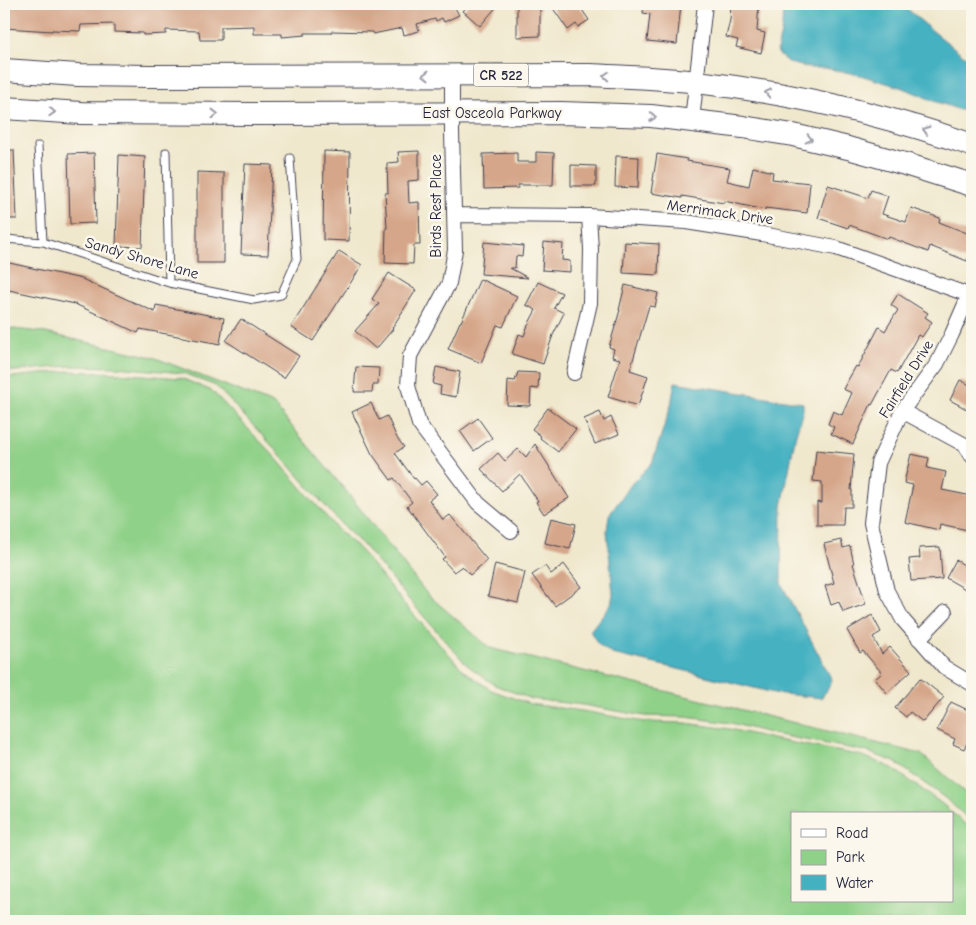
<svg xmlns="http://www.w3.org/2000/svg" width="976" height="925" viewBox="0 0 976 925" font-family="'Comic Neue',sans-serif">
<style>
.green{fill:#90d189;stroke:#597a62;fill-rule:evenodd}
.water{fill:#44b1c1;stroke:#336a7e}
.building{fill:#d5a689}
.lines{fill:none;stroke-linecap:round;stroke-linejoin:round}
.service-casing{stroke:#414051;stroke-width:9}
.minor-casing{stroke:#414051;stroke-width:16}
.primary-casing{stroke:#414051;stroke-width:24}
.service{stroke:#fff;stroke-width:7}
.minor{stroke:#fff;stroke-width:14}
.primary{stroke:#fff;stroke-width:22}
.oneway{stroke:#9c9ca7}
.labels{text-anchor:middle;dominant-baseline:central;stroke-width:5;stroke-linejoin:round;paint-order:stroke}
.shield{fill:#fbf7ec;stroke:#636270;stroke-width:1}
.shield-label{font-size:14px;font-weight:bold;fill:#22223b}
.street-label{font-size:15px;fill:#22223b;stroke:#fbf7ec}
</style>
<rect width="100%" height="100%" fill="#fbf7ec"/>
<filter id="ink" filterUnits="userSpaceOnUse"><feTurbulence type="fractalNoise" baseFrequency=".02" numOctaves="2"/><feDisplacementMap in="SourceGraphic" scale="10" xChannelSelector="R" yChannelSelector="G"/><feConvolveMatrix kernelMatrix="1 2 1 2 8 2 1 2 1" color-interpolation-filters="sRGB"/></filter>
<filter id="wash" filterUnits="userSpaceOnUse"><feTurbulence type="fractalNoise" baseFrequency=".0096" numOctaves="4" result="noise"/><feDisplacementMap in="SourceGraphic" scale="20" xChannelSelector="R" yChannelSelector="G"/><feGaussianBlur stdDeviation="1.12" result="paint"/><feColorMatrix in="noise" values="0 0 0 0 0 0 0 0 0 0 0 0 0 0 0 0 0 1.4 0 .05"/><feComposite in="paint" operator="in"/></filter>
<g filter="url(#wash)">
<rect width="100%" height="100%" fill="#f0e8cd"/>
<path class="green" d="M4,328L41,332L153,357L273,404L346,491L427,594L490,648L921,754L972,799V822L945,798L895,762L865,751L773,734L731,723L686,717L645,716L583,705L531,699L495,685L467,665L411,602L364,546L343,526L278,452L216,386L183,373L117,367L69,366L4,372Z
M68,371L116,373L181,378L212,391L274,456L338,530L360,550L406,606L463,670L491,690L530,704L582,711L644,722L685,723L730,729L772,739L863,756L892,768L941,803L972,830V921H4V378ZM792,814H952V901H792Z"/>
<path class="water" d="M783,4H902L929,28L972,62V109L963,111L934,101L906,89L860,75L825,68H810L789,63L780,56L777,51L782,28Z
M675,382L803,403V410L795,438L782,507L781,583L832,680L828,689L821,698L774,693L682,670L612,654L598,644L590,631L611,604L613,594L607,531L609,515L633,482L652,463L671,405Z"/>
<g id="blocks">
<path class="building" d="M4,4H132L131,6L151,4H453L459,15L444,22L442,18L436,21L435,19L417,24L419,31L404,35L402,28L373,34L372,32L331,31V33H305V35L282,37V34H254V26L221,27V40H200L199,31L166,30V34L143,35V33L114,32V24L81,25L80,31L52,30V31L4,28Z
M469,4H499L480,26L463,11Z
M517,4H540V36L517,37Z
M550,4H578L589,20L578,27L576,24L568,30Z
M644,4H681L677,44L647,41L650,14L643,13Z
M731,4H759L757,31L765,33L761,53L736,47L738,40L726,37L730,20Z
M4,150H14L17,219H4Z
M324,151L350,152L349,241L323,240Z
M419,151V180L408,181L409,203L419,202L420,245H414L413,264L385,263L386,228H387L385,193H388L387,163L399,162L398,152Z
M536,152L554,153L553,185H518V188L484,189L483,154L517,153V162H536Z
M94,153L96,223L70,224L68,154Z
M657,154L687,159V161L730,168L727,181L749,186L753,167L773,172L772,179L810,183L807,213L765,208V210L724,201V203L682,196V198L651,193Z
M119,155L145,157L142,247L116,246Z
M616,156L639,157L638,188L615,187Z
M245,164L272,165L268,255L241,254Z
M571,165L596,166V186H571Z
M197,172L224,173V263H197Z
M828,185L868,198L871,190L888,196L882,214L906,222L911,208L940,218L939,222L972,235V246L967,261L930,246L928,252L889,237L888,239L849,225L848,228L818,218Z
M484,242L523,246L522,257L516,256L515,268H510L528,278L481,274Z
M544,242L563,244L562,260L570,261V272L542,270Z
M625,242L659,244L658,275L623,273Z
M339,251L362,265L313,341L291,327Z
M5,262L82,279L155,312L156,305L224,318L220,344L140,329L138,333L75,304L4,289V269Z
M389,273L416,290L392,328L393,329L376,349L355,331L379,304L372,299Z
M480,279L517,296L503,327L497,325L481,363L448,349L460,322H461Z
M538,282L562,293L554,308L564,313L553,335L543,364L512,354L519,334L524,336L528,325L536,310L526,305Z
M625,285L658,293L655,307L649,306L630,370L648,376L638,406L608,397L620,359L612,357L614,349L609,347L620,310H619Z
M898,294L928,313L925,317L932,322L922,337L918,335L897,373L891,370L872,405L871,404L853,444L831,434L834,427L828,424L833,411L842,415L852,393L843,389L856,366L858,367L879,327L885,331L898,310L891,305Z
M241,319L299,356L284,378L226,341Z
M356,367L379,368L378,385H373L372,392H354Z
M436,367L460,372L456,397L440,394L441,386L433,384Z
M518,372L539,373L538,389L531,388L530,406L507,405L508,380L515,381Z
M960,380L972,386V412L950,400Z
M371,403L379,420L387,416L397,438L404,447L395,453L414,479L415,478L421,485L426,481L437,494L429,500L443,520L450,515L487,560L470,575L462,566L454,572L442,559L445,557L407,506L412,502L394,478L391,480L372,454L352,412Z
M548,408L576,429L558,452L540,438L541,436L532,429Z
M600,412L604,421L611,417L619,434L595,444L584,419Z
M478,418L492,438L474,451L460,431Z
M535,444L569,498L544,514L536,502L538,501L520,474L502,491L481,469L498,453L505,461L518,449L526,457Z
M816,450L854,454L851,490H852V507H844L843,525H817V502L822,503V482L813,481Z
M911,454L929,458L927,468L946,472L942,490L972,496V531L940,524L939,530L905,522L913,485L904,483Z
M551,518L576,524L570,549L545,543Z
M841,540L843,548L850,546L854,564H853L866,604L843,612L839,602L831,605L825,586L834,583L824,544Z
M940,547L942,579L911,581L909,559L920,558L919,548Z
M972,551V593L946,578L956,560L964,565Z
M495,564L525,572L518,603L488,596Z
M564,564L581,587L555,606L532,575L545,566L551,574Z
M872,615L881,632L873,637L882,654L890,647L911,671L887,693L875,679L882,673L863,651L860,653L847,630Z
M920,678L944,697L923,722L910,712L906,717L895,708Z
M951,702L972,712V733L964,749L953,744L955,739L937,730Z"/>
</g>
</g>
<g filter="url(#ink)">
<use href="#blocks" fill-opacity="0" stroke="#414051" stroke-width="1"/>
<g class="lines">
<g class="service-casing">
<path id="service" d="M38,146L43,242
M166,152L169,283
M4,239L43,242L169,283L254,300L281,295L297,259L290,158"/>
</g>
<g class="minor-casing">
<path id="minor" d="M452,75V132L455,250L449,283L410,356L408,386L419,424L478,503L511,531
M692,120L705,4
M454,215L589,216L686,222L762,234L836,248L972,296
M969,295L952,334L937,364L902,411L878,463L871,523L887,591L903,620L944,667L972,684
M574,373L590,303L591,249L589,216
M902,411L965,445L972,456
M919,639L945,612"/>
</g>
<g class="primary-casing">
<path id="primary" d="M4,70L78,75L150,76L590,75C626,77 662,78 697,82C791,93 883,114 972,145
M4,108L81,113L254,114L561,113L651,116L743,127L793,135L848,148L905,164L972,185"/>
</g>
<use href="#service" class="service"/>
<use href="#minor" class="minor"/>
<use href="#primary" class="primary"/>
</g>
<defs><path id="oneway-chevron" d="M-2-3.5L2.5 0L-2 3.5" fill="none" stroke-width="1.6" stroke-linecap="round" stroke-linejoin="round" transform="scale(1.25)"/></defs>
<g class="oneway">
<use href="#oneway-chevron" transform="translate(426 75) rotate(180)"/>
<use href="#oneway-chevron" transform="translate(606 76) rotate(-177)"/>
<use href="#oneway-chevron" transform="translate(768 93) rotate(-170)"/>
<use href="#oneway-chevron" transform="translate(52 112) rotate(3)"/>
<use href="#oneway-chevron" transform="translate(215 114)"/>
<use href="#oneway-chevron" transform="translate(653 117) rotate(5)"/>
<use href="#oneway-chevron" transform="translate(926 130) rotate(-163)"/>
<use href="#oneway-chevron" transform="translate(809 139) rotate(13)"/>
</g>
</g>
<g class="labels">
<rect class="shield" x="473.5" y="63.5" width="55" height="23" rx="4"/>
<g class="shield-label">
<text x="501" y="75">CR 522</text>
</g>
<g class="street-label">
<text x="492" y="113">East Osceola Parkway</text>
<text transform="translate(436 206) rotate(-90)">Birds Rest Place</text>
<text transform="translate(720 212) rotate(8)">Merrimack Drive</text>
<text transform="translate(142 258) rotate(16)">Sandy Shore Lane</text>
<text transform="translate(906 379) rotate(-58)">Fairfield Drive</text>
</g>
</g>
<rect width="976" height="925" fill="none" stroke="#fbf7ec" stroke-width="20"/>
<rect x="791" y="812" width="162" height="90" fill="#fbf7ec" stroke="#a4a2a5"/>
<rect x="801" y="829" width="25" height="8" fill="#ffffff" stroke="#a4a2a5"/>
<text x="836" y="838" font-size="15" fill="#22223b">Road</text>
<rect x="801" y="850" width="25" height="15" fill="#90d189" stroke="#a4a2a5"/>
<text x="836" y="862" font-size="15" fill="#22223b">Park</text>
<rect x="801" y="875" width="25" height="15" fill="#44b1c1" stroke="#a4a2a5"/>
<text x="836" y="888" font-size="15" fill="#22223b">Water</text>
</svg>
